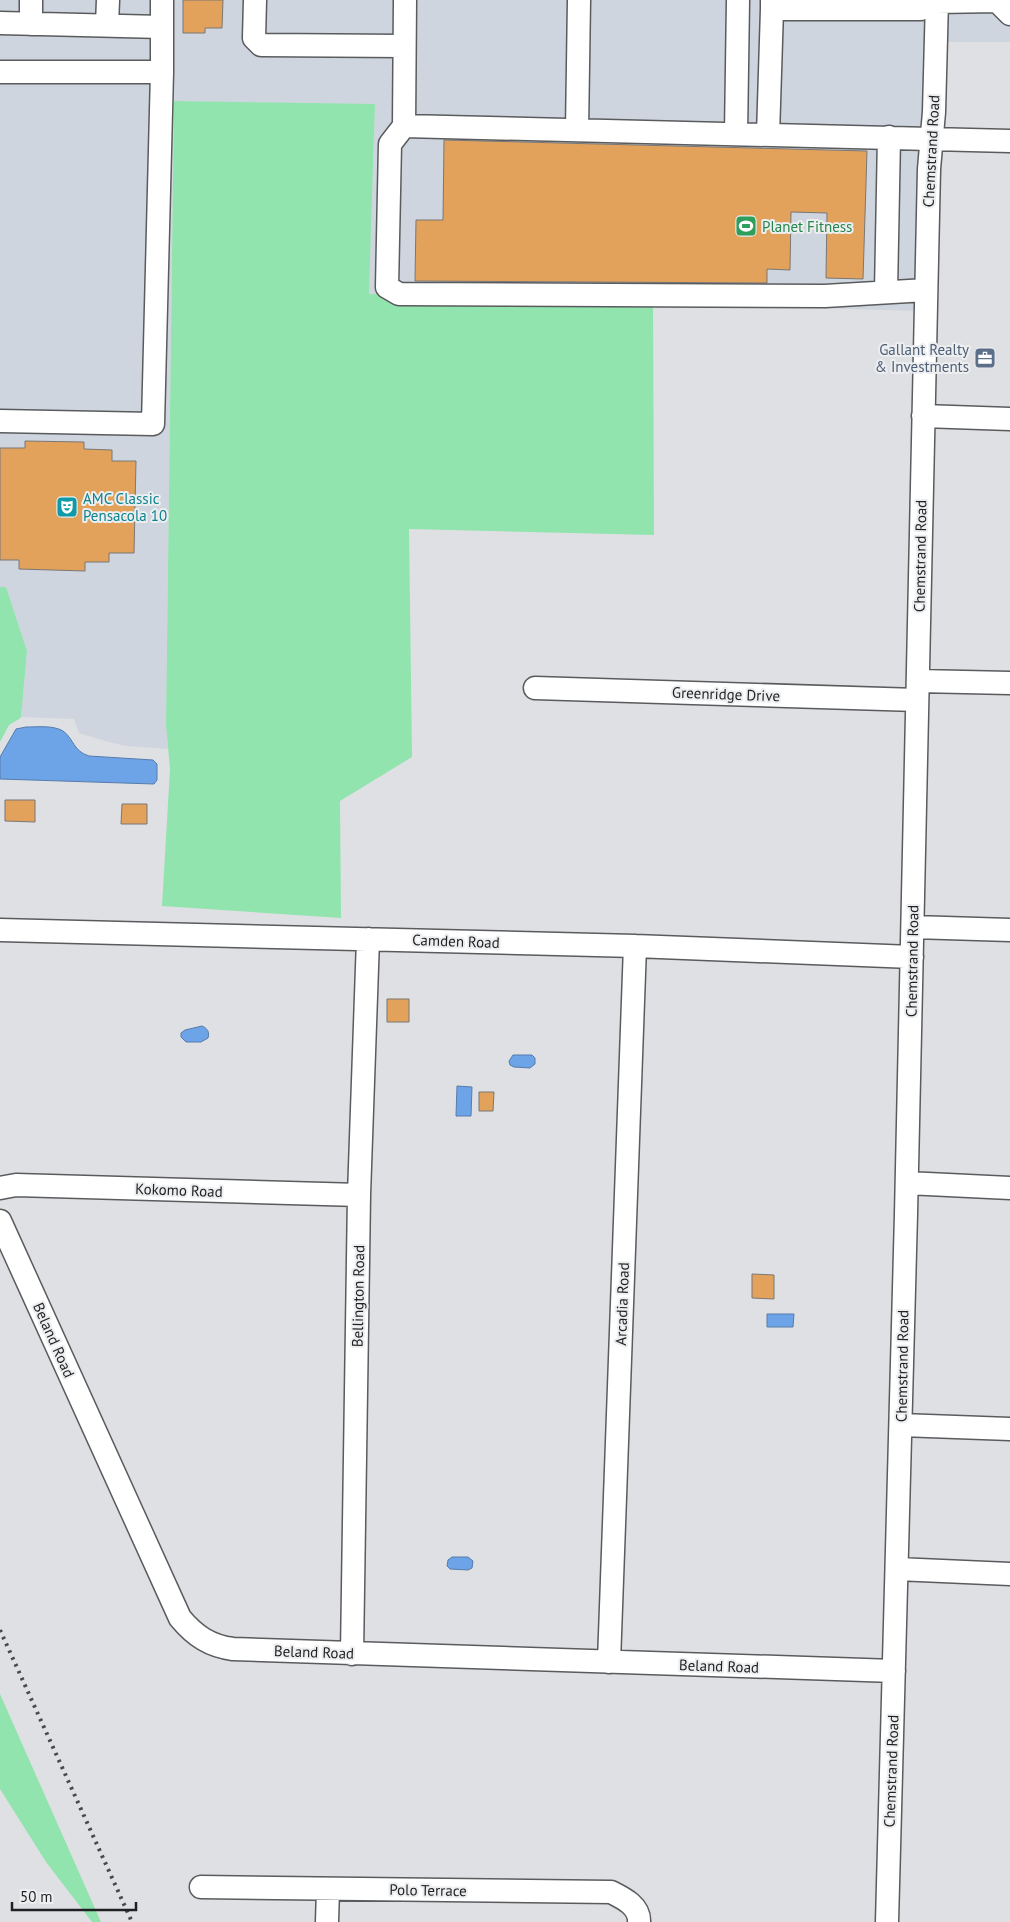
<svg xmlns="http://www.w3.org/2000/svg" width="1010" height="1922" viewBox="0 0 1010 1922" font-family="'PT Sans',sans-serif">
<style>
.built{fill:#cfd5de}
.green{fill:#91e4ad}
.water{fill:#6da3e7;stroke:#567cac}
.building{fill:#e2a25c;stroke:#797775}
.lines{fill:none;stroke-linecap:round;stroke-linejoin:round}
.minor-casing{stroke:#595b5d;stroke-width:25}
.minor{stroke:#fff;stroke-width:22}
.rail{stroke:#48494a;stroke-width:4;stroke-dasharray:2.5 5;stroke-linecap:butt}
.labels{text-anchor:middle;dominant-baseline:central;stroke-width:4;stroke-linejoin:round;paint-order:stroke}
.street-label{font-size:15px;fill:#1f2021;stroke:#eceef0}
.leisure-label{font-size:15px;fill:#27864d;stroke:#eceef0;text-anchor:start}
.service-label{font-size:15px;fill:#4e5e75;stroke:#eceef0;text-anchor:end}
.culture-label{font-size:15px;fill:#0d838f;stroke:#eceef0;text-anchor:start}
</style>
<rect width="100%" height="100%" fill="#dfe0e3"/>
<path class="built" d="M0,0H929L917,311L369,294L375,105L174,101L166,725L168,749L125,746L98,739L79,733L74,719L21,717L27,651L6,588L0,587Z
M945,0H1010V42H945Z"/>
<path class="green" d="M174,101L375,104L369,294L653,303L654,535L409,529L412,757L340,801L341,918L162,906L170,769L166,725Z
M0,587H6L27,651L21,717L19,719L9,725L0,742Z
M0,1694L101,1922H92L46,1862L0,1789Z"/>
<path class="water" d="M26,727C37,727 53,725 63,731C74,739 73,751 89,756L153,760L157,764V780L154,784L0,779V757L16,729Z
M202,1026C207,1028 210,1032 208,1038L201,1042H186L181,1037V1033L185,1030Z
M513,1055H532L535,1058V1064L530,1068L514,1067L510,1065L509,1061Z
M457,1086L472,1087L471,1116H456Z
M767,1314H794L793,1327H767Z
M452,1557H468L473,1561L472,1568L468,1570L450,1569L447,1566L448,1560Z"/>
<path class="building" d="M183,0H223L222,28H205V33H183Z
M444,140L867,151L863,279L826,278L827,213L791,212L790,270L767,269V283L415,281L416,220H443Z
M25,441L84,442V449L112,450V461H136L134,553H109V562H85V571L19,569V560H0V448H25Z
M5,800H35V822L5,821Z
M122,804H147V824H121Z
M387,999H409V1022H387Z
M479,1092H494L493,1111H479Z
M752,1274L774,1275V1299L752,1298Z"/>
<g class="lines">
<g class="minor-casing">
<path id="minor" d="M255,0L254,38L261,45L404,46
M405,0L404,126L1010,141
M772,0V9H921L937,2L997,1L1010,14
M0,23L162,27
M31,24V0
M107,25L108,0
M0,72H162L153,424L0,421
M162,72V0
M404,126L390,144L387,287L399,294L825,296L926,290
M577,130L579,0
M736,134L738,0
M768,135L772,9
M886,292L889,137
M923,416L1010,419
M918,681L1010,683
M535,688L917,700
M913,927L1010,930
M0,930L635,946L912,957
M907,1183L1010,1188
M0,1188L16,1185L359,1195
M0,1221L180,1618C195,1636 210,1646 233,1649L894,1671
M901,1425L1010,1429
M897,1569L1010,1574
M352,1654L359,1195L368,939
M609,1662L635,946
M201,1887L611,1892C623,1898 640,1906 639,1922
M327,1922L328,1889
M887,1922L906,1214L929,169L934,112L937,0"/>
</g>
<use href="#minor" class="minor"/>
<path class="rail" d="M0,1630L132,1922"/>
</g>
<defs>
<g id="stadium-square" transform="scale(1.125)"><rect x="-9" y="-9" width="18" height="18" rx="4" fill="#2e9e5b" stroke="#eceef0"/><path d="M0-5a6.5 5 0 1 0 0 10a6.5 5 0 1 0 0-10ZM-3.5-1.8h7v3.6h-7Z" fill="#fff"/></g>
<g id="office-square" transform="scale(1.125)"><rect x="-9" y="-9" width="18" height="18" rx="4" fill="#5c6f8a" stroke="#eceef0"/><path d="M-6-3h4V-5.5h4V-3h4V5H-6ZM-1-4.5V-3h2v-1.5ZM-6 0V1H6V0Z" fill="#fff"/></g>
<g id="theatre-square" transform="scale(1.125)"><rect x="-9" y="-9" width="18" height="18" rx="4" fill="#0f9aa8" stroke="#eceef0"/><path d="M-5-5.5Q0-4 5-5.5V0Q5 5 0 6Q-5 5-5 0ZM-3.3-2.5H-1v1.5H-3.3ZM1-2.5H3.3v1.5H1ZM-2.8 1Q0 5.5 2.8 1Z" fill="#fff"/></g>
</defs>
<g fill-rule="evenodd">
<use href="#stadium-square" x="746" y="226"/>
<use href="#office-square" x="985" y="358"/>
<use href="#theatre-square" x="67" y="507"/>
</g>
<g class="labels">
<g class="street-label">
<text transform="translate(931 151) rotate(-87)">Chemstrand Road</text>
<text transform="translate(920 556) rotate(-89)">Chemstrand Road</text>
<text transform="translate(726 694) rotate(2)">Greenridge Drive</text>
<text transform="translate(456 941) rotate(2)">Camden Road</text>
<text transform="translate(912 961) rotate(-89)">Chemstrand Road</text>
<text transform="translate(179 1190) rotate(2)">Kokomo Road</text>
<text transform="translate(358 1296) rotate(-89)">Bellington Road</text>
<text transform="translate(622 1304) rotate(-88)">Arcadia Road</text>
<text transform="translate(54 1340) rotate(66)">Beland Road</text>
<text transform="translate(902 1366) rotate(-89)">Chemstrand Road</text>
<text transform="translate(314 1652) rotate(2)">Beland Road</text>
<text transform="translate(719 1666) rotate(2)">Beland Road</text>
<text transform="translate(891 1771) rotate(-88)">Chemstrand Road</text>
<text transform="translate(428 1890) rotate(1)">Polo Terrace</text>
</g>
<g class="leisure-label">
<text x="762" y="226">Planet Fitness</text>
</g>
<g class="service-label">
<text x="969" y="349">Gallant Realty<tspan x="969" dy="17">&amp; Investments</tspan></text>
</g>
<g class="culture-label">
<text x="83" y="498">AMC Classic<tspan x="83" dy="17">Pensacola 10</tspan></text>
</g>
</g>
<path d="M12 1902v8h124v-8" fill="none" stroke="#1f2021" stroke-width="2.5"/>
<text x="20" y="1902" font-size="15" fill="#1f2021" stroke="#eceef0" stroke-width="4" paint-order="stroke">50 m</text>
</svg>
